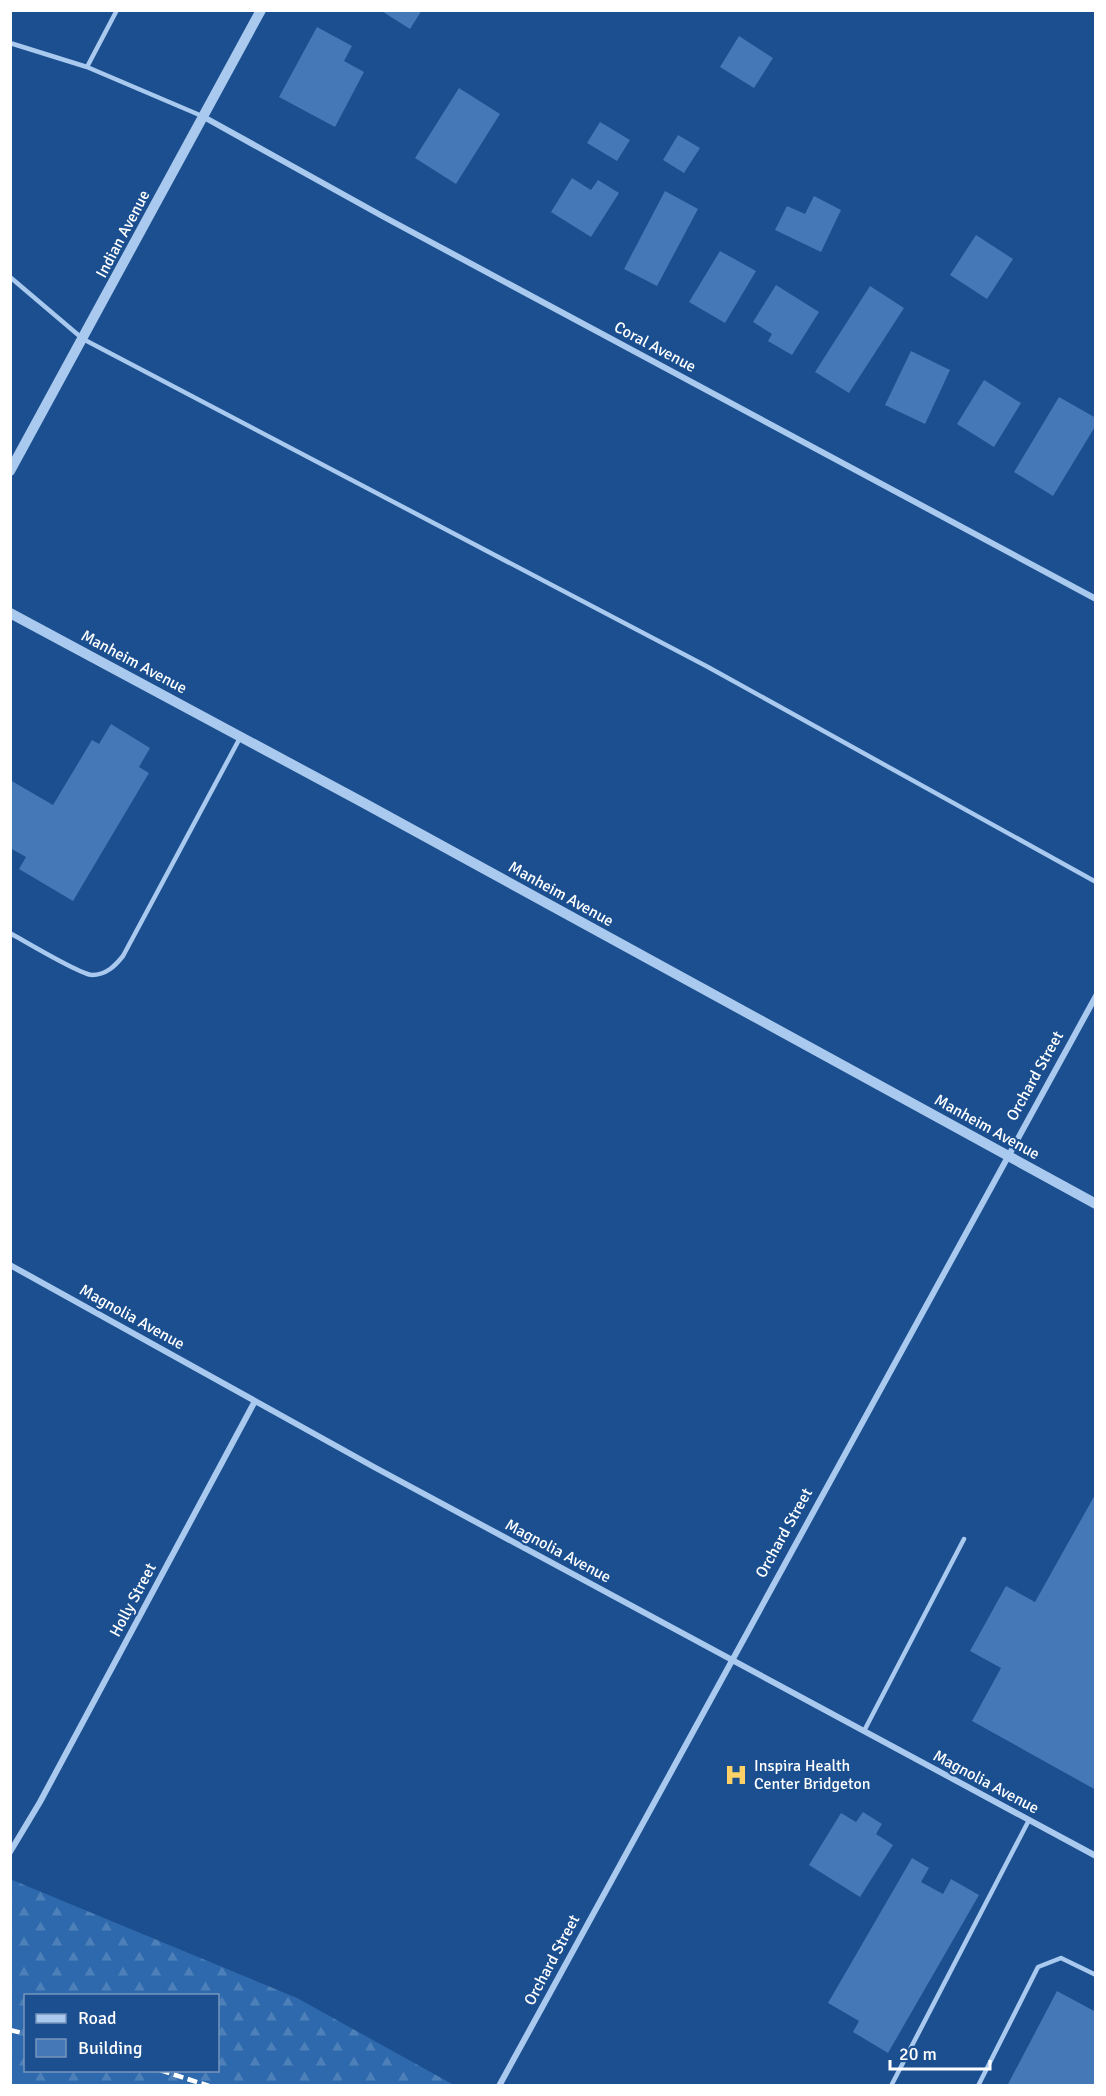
<svg xmlns="http://www.w3.org/2000/svg" width="1106" height="2096" viewBox="0 0 1106 2096" font-family="Signika,sans-serif">
<style>
.forest{fill:url(#forest-firs);fill-rule:evenodd}
.building{fill:#4478b7}
.lines{fill:none;stroke-linecap:round;stroke-linejoin:round}
.service{stroke:#a9c9ee;stroke-width:4.5}
.minor{stroke:#a9c9ee;stroke-width:6}
.tertiary{stroke:#a9c9ee;stroke-width:10}
.rail{stroke:#fff;stroke-width:4.5;stroke-dasharray:10 4.5;stroke-linecap:butt}
.labels{text-anchor:middle;dominant-baseline:central;stroke-width:4.5;stroke-linejoin:round;paint-order:stroke}
.street-label{font-size:16px;fill:#fff;stroke:#1b4f8f}
.poi-label{font-size:16px;fill:#fff;stroke:#1b4f8f;text-anchor:start}
</style>
<defs>
<pattern id="forest-firs" width="22" height="20" patternUnits="userSpaceOnUse" patternTransform="scale(1.5)"><rect width="22" height="20" fill="#2e69ad"/><path d="M5 1l3.5 6h-7zM16 11l3.5 6h-7z" fill="#4d80b9"/></pattern>
</defs>
<rect width="100%" height="100%" fill="#1b4f8f"/>
<path class="forest" d="M10,1879L297,1998L454,2085H11ZM26,1996H218V2070H26Z"/>
<path class="building" d="M380,10H422L410,29Z
M317,27L352,46L344,61L364,72L335,127L279,97Z
M739,36L773,58L754,88L720,67Z
M459,88L500,114L456,184L415,158Z
M600,122L630,140L617,161L587,143Z
M678,135L700,148L684,173L663,160Z
M572,178L591,190L598,180L619,193L591,237L551,212Z
M665,191L698,209L657,286L624,269Z
M814,196L841,210L821,252L775,230L787,206L805,214Z
M976,235L1013,259L987,299L950,275Z
M720,251L756,271L725,323L689,302Z
M776,285L819,312L792,355L768,341L772,334L753,322Z
M870,286L904,308L849,393L815,372Z
M911,351L950,370L925,424L885,405Z
M984,380L1021,403L994,447L957,424Z
M1059,397L1096,418V425L1053,496L1014,472Z
M111,724L150,748L139,767L149,773L73,901L19,869L26,857L10,848V780L53,805L92,740L99,744Z
M1096,1493V1790L972,1721L1001,1668L970,1651L1006,1586L1035,1602Z
M863,1812L882,1824L876,1834L893,1845L860,1897L809,1865L841,1813L856,1822Z
M912,1858L929,1868L921,1882L943,1894L951,1879L979,1895L888,2053L853,2032L859,2021L828,2003Z
M1057,1991L1096,2012V2086H1007Z"/>
<g class="lines">
<path class="service" d="M10,43L87,67L202,116
M87,67L117,10
M10,277L83,339L708,667L1096,882
M10,933C24,941 81,975 92,975C106,975 115,966 123,956L241,736
M864,1731L964,1539
M891,2086L1029,1820
M978,2086L1038,1967L1061,1958L1096,1975"/>
<path class="minor" d="M202,116L384,217L1096,599
M10,1265L374,1467L1096,1856
M10,1852L40,1802L255,1401
M499,2086L1096,996"/>
<path class="tertiary" d="M10,471L261,10
M10,613L362,802L1096,1204"/>
<path class="rail" d="M10,2030L26,2034
M160,2070L209,2086"/>
</g>
<defs>
<g id="hospital-bare" transform="scale(1.8)"><path d="M-5-5h3v3.5h4V-5h3V5h-3V1.5h-4V5h-3Z" fill="#ffd166" stroke="#1b4f8f" stroke-width="2.5" paint-order="stroke"/></g>
</defs>
<g fill-rule="evenodd">
<use href="#hospital-bare" x="736" y="1775"/>
</g>
<g class="labels">
<g class="street-label">
<text transform="translate(123 234) rotate(-62)">Indian Avenue</text>
<text transform="translate(655 347) rotate(28)">Coral Avenue</text>
<text transform="translate(134 662) rotate(28)">Manheim Avenue</text>
<text transform="translate(561 894) rotate(29)">Manheim Avenue</text>
<text transform="translate(1035 1076) rotate(-61)">Orchard Street</text>
<text transform="translate(987 1127) rotate(29)">Manheim Avenue</text>
<text transform="translate(132 1317) rotate(29)">Magnolia Avenue</text>
<text transform="translate(784 1533) rotate(-61)">Orchard Street</text>
<text transform="translate(558 1551) rotate(28)">Magnolia Avenue</text>
<text transform="translate(133 1600) rotate(-62)">Holly Street</text>
<text transform="translate(986 1782) rotate(28)">Magnolia Avenue</text>
<text transform="translate(552 1960) rotate(-62)">Orchard Street</text>
</g>
<g class="poi-label">
<text x="754" y="1766">Inspira Health<tspan x="754" dy="18">Center Bridgeton</tspan></text>
</g>
</g>
<rect width="1106" height="2096" fill="none" stroke="#ffffff" stroke-width="24"/>
<rect x="24" y="1994" width="195" height="78" fill="#1b4f8f" stroke="#7695bc" stroke-width="1.5"/>
<rect x="36" y="2014" width="30" height="9" fill="#a9c9ee" stroke="#7695bc" stroke-width="1.5"/>
<text x="78" y="2024" font-size="18" fill="#ffffff">Road</text>
<rect x="36" y="2039" width="30" height="18" fill="#4478b7" stroke="#7695bc" stroke-width="1.5"/>
<text x="78" y="2054" font-size="18" fill="#ffffff">Building</text>
<path d="M890 2060v9h100v-9" fill="none" stroke="#ffffff" stroke-width="3"/>
<text x="899" y="2060" font-size="18" fill="#ffffff" stroke="#1b4f8f" stroke-width="4.5" paint-order="stroke">20 m</text>
</svg>
